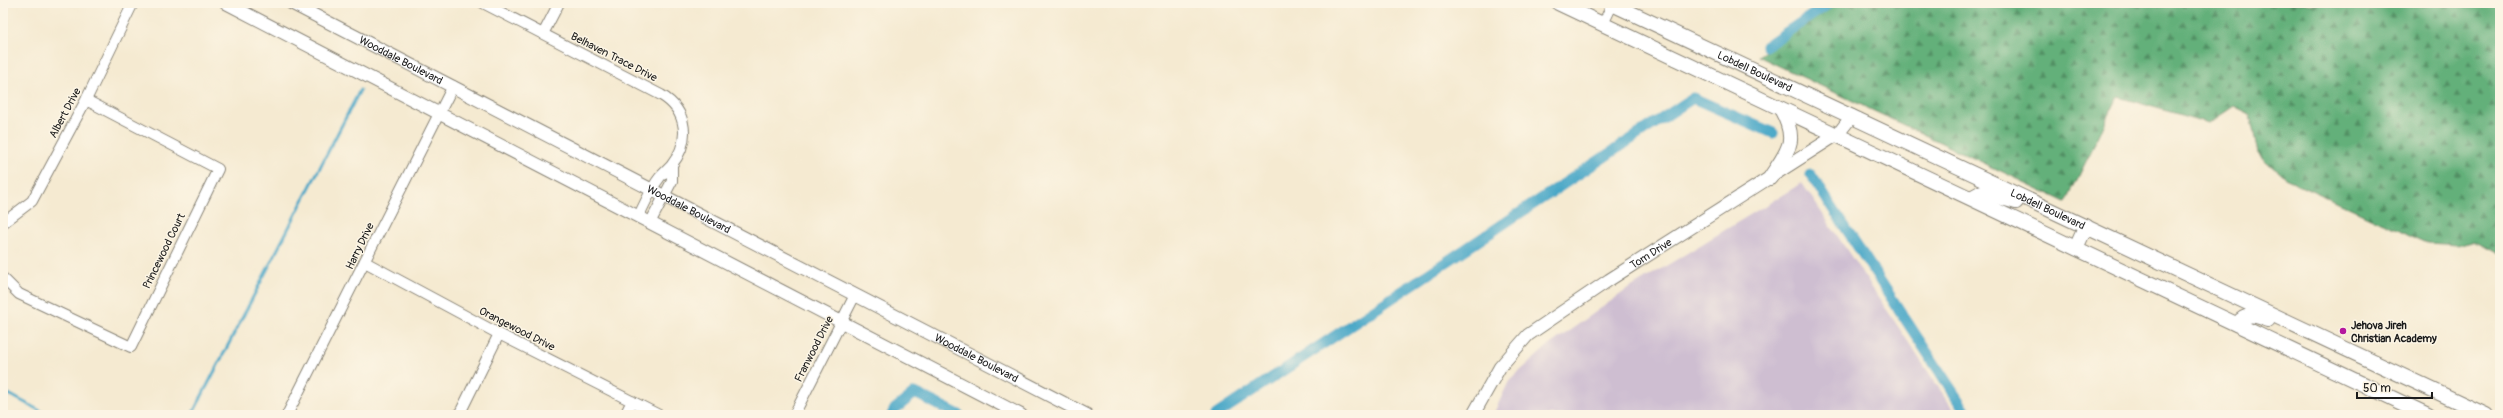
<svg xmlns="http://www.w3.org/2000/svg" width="2503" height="418" viewBox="0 0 2503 418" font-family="Pangolin,sans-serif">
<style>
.industrial{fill:#cebed1}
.forest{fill:url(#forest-firs);stroke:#40664b}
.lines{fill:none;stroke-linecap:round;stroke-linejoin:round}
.stream{stroke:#48a7c7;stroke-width:3}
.canal{stroke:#48a7c7;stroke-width:11}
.minor-casing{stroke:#888376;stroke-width:12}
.tertiary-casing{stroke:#888376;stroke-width:14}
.secondary-casing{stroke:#888376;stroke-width:16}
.minor{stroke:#fff;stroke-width:10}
.tertiary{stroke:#fff;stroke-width:12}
.secondary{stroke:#fff;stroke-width:14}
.poi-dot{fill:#b5179e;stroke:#fcf5e5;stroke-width:1.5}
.labels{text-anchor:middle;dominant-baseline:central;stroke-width:3;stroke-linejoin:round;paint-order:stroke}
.street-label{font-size:11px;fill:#1c1c1c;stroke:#fcf5e5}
.poi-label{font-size:11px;font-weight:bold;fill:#1c1c1c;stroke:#fcf5e5;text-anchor:start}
</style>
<defs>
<pattern id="forest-firs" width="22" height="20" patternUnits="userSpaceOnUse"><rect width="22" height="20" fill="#63b07a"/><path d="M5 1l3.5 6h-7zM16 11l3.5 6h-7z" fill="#518e63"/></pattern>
</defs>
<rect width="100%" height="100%" fill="#fcf5e5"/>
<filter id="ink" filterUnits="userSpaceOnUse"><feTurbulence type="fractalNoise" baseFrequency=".025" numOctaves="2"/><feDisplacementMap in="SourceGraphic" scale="8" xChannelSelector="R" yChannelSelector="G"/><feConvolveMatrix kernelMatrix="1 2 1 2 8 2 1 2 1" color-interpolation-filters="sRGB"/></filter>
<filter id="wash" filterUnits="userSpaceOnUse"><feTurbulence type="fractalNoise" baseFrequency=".012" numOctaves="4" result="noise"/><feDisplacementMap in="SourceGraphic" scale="16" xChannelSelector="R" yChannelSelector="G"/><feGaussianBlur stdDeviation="0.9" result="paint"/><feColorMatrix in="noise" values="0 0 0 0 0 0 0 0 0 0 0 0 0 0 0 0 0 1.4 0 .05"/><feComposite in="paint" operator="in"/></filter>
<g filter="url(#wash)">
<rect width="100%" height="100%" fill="#f5ead1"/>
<path class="industrial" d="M1802,183L1957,415H1493L1509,381L1548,346L1625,291Z"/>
<path class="forest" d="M1839,3H2500V255L2473,241L2457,245L2427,243L2285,178L2258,154L2250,114L2234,106L2209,123L2118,97L2066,202L1758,56Z"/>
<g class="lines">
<path class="stream" d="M3,391L48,415
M192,415L360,90"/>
<path class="canal" d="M1766,46L1830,3
M1811,175L1968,415
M892,415L895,409L915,393L959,415
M1216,415L1693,98L1773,133"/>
</g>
</g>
<g filter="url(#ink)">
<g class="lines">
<g class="minor-casing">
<path id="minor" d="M483,3L661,95C688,111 691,141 671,166C668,169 664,173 660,177C651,188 645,204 638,217
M1603,24L1613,3
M543,34L559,3
M3,223L32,201L86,100L133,3
M650,223L672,181V165
M365,262L499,334L659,415
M3,278L19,294L131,347L218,169L86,100
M287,415L453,86
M459,415L499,334
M625,415L632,401
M794,415L855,295"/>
</g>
<g class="tertiary-casing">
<g id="tertiary">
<path d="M226,3L1021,415"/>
<path id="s1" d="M291,3L1087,415"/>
<path id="s2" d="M1473,415L1500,367L1528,335L1609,280L1838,134L1852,116"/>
</g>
</g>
<g class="secondary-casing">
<g id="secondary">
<path d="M1558,3L2428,415"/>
<path id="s3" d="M1610,3L2486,415"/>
<path d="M1770,178C1788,150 1799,142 1781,109"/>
<path d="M1971,198L1982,192L2016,202"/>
<path d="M2076,248L2086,226"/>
<path d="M2237,324C2247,312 2255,315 2268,320"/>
</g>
</g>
<use href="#minor" class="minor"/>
<use href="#tertiary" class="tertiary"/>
<use href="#secondary" class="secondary"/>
</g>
</g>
<circle class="poi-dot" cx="2343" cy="331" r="4"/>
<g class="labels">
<g class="street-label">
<text transform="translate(614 57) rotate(27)">Belhaven Trace Drive</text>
<text stroke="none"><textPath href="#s1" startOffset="124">Wooddale Boulevard</textPath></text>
<text stroke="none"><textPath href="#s3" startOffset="160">Lobdell Boulevard</textPath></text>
<text transform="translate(65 113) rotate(-62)">Albert Drive</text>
<text stroke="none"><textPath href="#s3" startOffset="484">Lobdell Boulevard</textPath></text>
<text stroke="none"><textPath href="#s1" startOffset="448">Wooddale Boulevard</textPath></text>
<text transform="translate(360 246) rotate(-64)">Harry Drive</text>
<text transform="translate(164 251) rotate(-64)">Princewood Court</text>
<text stroke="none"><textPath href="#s2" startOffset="245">Tom Drive</textPath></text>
<text transform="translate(517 329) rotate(27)">Orangewood Drive</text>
<text transform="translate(814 349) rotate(-63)">Franwood Drive</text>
<text stroke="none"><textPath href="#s1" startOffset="772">Wooddale Boulevard</textPath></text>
</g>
<g class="poi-label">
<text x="2351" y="325">Jehova Jireh<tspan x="2351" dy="13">Christian Academy</tspan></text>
</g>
</g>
<rect width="2503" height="418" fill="none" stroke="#fcf5e5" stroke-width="16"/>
<path d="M2357 392v6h75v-6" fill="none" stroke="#1c1c1c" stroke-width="2"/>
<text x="2363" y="392" font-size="12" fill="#1c1c1c" stroke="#fcf5e5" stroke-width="3" paint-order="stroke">50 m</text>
</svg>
